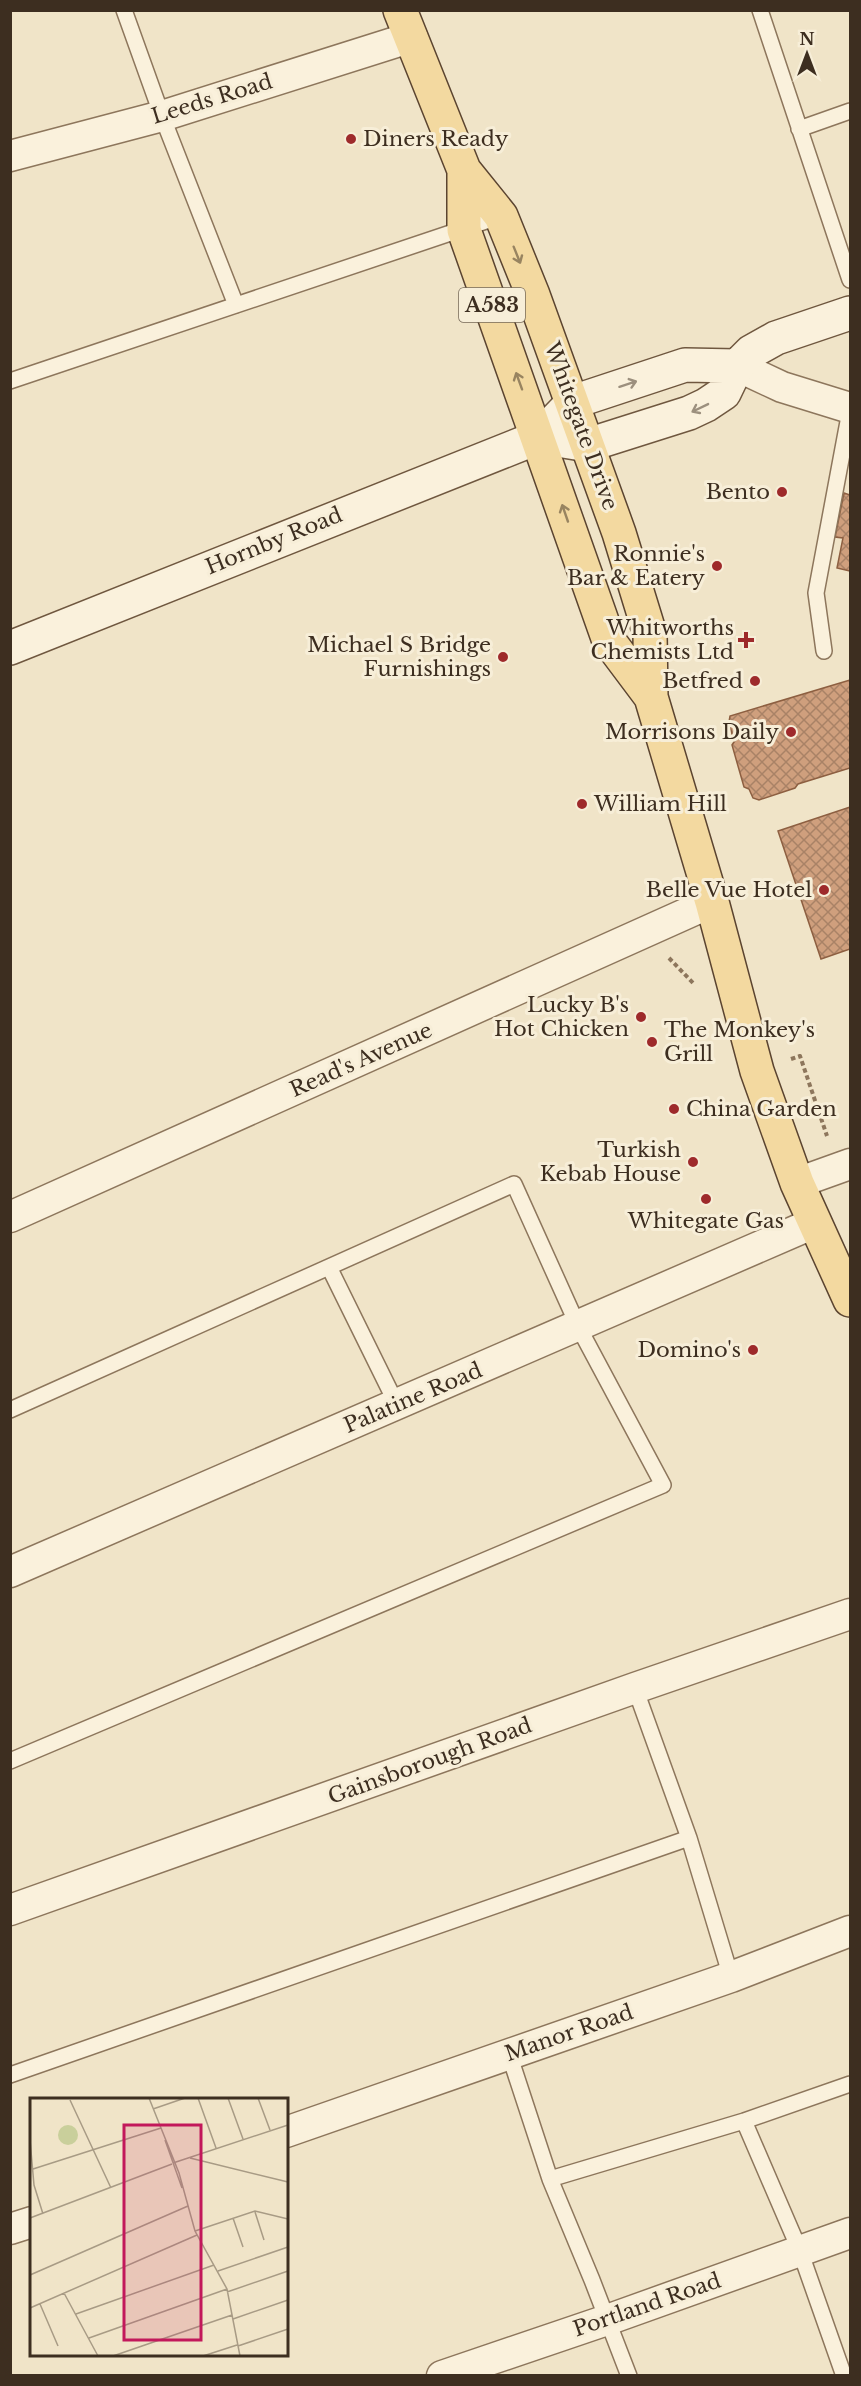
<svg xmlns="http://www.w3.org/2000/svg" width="861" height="2386" viewBox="0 0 861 2386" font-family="'Libre Baskerville',serif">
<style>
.building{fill:url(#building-cross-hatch);stroke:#8d5f41;stroke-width:1.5}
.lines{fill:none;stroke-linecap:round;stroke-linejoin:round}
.lane-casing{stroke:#8d765c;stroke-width:18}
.street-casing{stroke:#8d765c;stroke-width:33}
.secondary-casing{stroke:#6f573f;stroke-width:36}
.primary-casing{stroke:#5b4430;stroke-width:36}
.path{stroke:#8d765c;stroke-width:4;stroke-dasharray:4.5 3;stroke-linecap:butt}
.lane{stroke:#faf1dc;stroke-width:15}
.street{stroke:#faf1dc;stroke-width:30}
.secondary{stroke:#faf1dc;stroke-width:33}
.primary{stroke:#f3d9a0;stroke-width:33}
.oneway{stroke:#988460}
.oneway2{stroke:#9c907e}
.poi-dot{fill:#9e2a2b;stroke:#f7eed8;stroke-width:2}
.labels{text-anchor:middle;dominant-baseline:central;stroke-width:6;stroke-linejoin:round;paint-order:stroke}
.shield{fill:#f7eed8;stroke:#756857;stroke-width:1.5}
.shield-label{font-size:20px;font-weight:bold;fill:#3d2e20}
.street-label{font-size:21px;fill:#3d2e20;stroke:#f7eed8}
.poi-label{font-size:21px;fill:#3d2e20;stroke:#f7eed8;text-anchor:end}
.inset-road{fill:none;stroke:#a89b85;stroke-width:1.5}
.view{fill:#c2185b;fill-opacity:0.15;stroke:#c2185b;stroke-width:3}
.inset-edge{fill:none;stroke:#3d2e20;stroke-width:3}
</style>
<defs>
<pattern id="building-cross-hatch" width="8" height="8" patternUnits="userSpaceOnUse" patternTransform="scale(1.5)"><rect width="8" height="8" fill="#cf9f7d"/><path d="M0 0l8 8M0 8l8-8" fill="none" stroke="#a98266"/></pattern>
</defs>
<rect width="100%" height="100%" fill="#f0e4c8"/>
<path class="building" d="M844,493L850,495V571L837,568L843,538L835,537Z
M850,680V768L798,784L795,788L759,800L753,798L749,789L744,787L732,745L734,742L729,722L730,716Z
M850,807V949L821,959L778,831Z"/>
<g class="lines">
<g class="lane-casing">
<path id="lane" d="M124,10L162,116L236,305
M760,10L850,280
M799,129L850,111
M10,381L501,216
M824,651L816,593L850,411
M329,1267L397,1405
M10,1410L514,1184L578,1326L663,1485L10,1761
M635,1688L689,1838L731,1977
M509,2054L550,2179L592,2280L629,2376
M10,2075L689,1838
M744,2121L800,2251L844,2376
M550,2179L744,2121L850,2084"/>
</g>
<g class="street-casing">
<path id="street" d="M10,156L162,116L412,37
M737,366L782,387L850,408
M797,1183L850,1164
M10,1217L712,902
M10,1572L814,1223
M10,1910L635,1688L850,1614
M286,2132L731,1977L850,1931
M10,2229L32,2222
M442,2376L607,2320L850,2233"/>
</g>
<g class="secondary-casing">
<path id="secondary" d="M539,437L588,445L689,413L706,405L724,393L737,366L751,352L776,338L850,313
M10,648L539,437L573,402L685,365L737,366"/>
</g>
<g class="primary-casing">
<path id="primary" d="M400,10L464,170L501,216L533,295L619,533L650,634L651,697L712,902L757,1071L797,1183L850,1300
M464,170V230L609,641L651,697"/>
</g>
<path class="path" d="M669,958L695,985
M791,1059L800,1056L827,1136"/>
<use href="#lane" class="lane"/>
<use href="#street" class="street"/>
<use href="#secondary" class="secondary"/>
<use href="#primary" class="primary"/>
</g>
<defs><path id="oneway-shaft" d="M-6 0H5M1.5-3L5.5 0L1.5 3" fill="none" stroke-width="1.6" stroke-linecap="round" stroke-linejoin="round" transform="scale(1.5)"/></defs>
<g class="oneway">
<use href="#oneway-shaft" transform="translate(517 255) rotate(68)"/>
<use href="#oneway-shaft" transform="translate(519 381) rotate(-110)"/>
<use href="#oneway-shaft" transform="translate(565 513) rotate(-109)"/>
</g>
<g class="oneway2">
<use href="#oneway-shaft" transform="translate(628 384) rotate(-18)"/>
<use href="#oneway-shaft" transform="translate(700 408) rotate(154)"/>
</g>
<g class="poi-dot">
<circle cx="351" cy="139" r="6"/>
<circle cx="782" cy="492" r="6"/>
<circle cx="717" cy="566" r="6"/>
<path d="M743 631h6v6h6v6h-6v6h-6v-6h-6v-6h6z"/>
<circle cx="503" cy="657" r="6"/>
<circle cx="755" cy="681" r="6"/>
<circle cx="791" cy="732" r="6"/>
<circle cx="582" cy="804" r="6"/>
<circle cx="824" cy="890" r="6"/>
<circle cx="641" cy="1017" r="6"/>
<circle cx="652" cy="1042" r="6"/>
<circle cx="674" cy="1109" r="6"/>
<circle cx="693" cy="1162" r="6"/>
<circle cx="706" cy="1199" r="6"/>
<circle cx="753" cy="1350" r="6"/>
</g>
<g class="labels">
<rect class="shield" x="459" y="288" width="66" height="34" rx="4.5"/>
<g class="shield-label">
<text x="492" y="305">A583</text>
</g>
<g class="street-label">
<text transform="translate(212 99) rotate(-17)">Leeds Road</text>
<text transform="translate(581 426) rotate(70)">Whitegate Drive</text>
<text transform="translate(274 541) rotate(-22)">Hornby Road</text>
<text transform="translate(361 1060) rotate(-24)">Read's Avenue</text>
<text transform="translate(413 1398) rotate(-23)">Palatine Road</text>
<text transform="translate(430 1761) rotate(-20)">Gainsborough Road</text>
<text transform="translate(569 2033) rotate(-19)">Manor Road</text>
<text transform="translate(647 2305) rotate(-19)">Portland Road</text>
</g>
<g class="poi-label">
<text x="363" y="139" text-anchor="start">Diners Ready</text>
<text x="770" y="492">Bento</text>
<text x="705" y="554">Ronnie's<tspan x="705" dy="24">Bar &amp; Eatery</tspan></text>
<text x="734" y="628">Whitworths<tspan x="734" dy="24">Chemists Ltd</tspan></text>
<text x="491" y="645">Michael S Bridge<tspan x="491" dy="24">Furnishings</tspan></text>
<text x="743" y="681">Betfred</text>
<text x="779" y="732">Morrisons Daily</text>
<text x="594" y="804" text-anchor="start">William Hill</text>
<text x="812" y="890">Belle Vue Hotel</text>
<text x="629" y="1005">Lucky B's<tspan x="629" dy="24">Hot Chicken</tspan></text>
<text x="664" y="1030" text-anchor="start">The Monkey's<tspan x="664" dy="24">Grill</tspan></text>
<text x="686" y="1109" text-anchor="start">China Garden</text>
<text x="681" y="1150">Turkish<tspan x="681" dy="24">Kebab House</tspan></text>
<text x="706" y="1221" text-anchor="middle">Whitegate Gas</text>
<text x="741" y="1350">Domino's</text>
</g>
</g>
<g transform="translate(30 2098)">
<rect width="258" height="258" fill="#f0e4c8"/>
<path d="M28 37a10 10 0 1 1 20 0a10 10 0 1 1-20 0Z" fill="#c9cf9b"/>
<path class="inset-road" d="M25,0H108M119,0L149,75L165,133L197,191L210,258M168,0L186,50M198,0L213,41M228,0L240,32M40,2L81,90M123,11L155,0M0,42L4,87L13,116M135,42L152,90M160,60L258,84M143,65L258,27M3,71L131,30M225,114L234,142M0,120L142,66M203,120L213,149M165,133L225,113L258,121M188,173L258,149M0,177L158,108M197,194L258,173M34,195L68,258M10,206L28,248M0,210L167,137M46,216L184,167M203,221L258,202M59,240L197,191M208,248L258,231M83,258L202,217M173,258L207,247"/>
<path class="view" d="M94,27H171V242H94Z"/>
<rect width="258" height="258" class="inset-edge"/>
</g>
<rect width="861" height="2386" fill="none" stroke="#3d2e20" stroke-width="24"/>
<g transform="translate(807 54)" stroke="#f7eed8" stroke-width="4.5" paint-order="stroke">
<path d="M0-4.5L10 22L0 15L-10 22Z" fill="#3d2e20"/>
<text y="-9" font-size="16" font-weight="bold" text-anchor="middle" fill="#3d2e20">N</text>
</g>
</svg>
